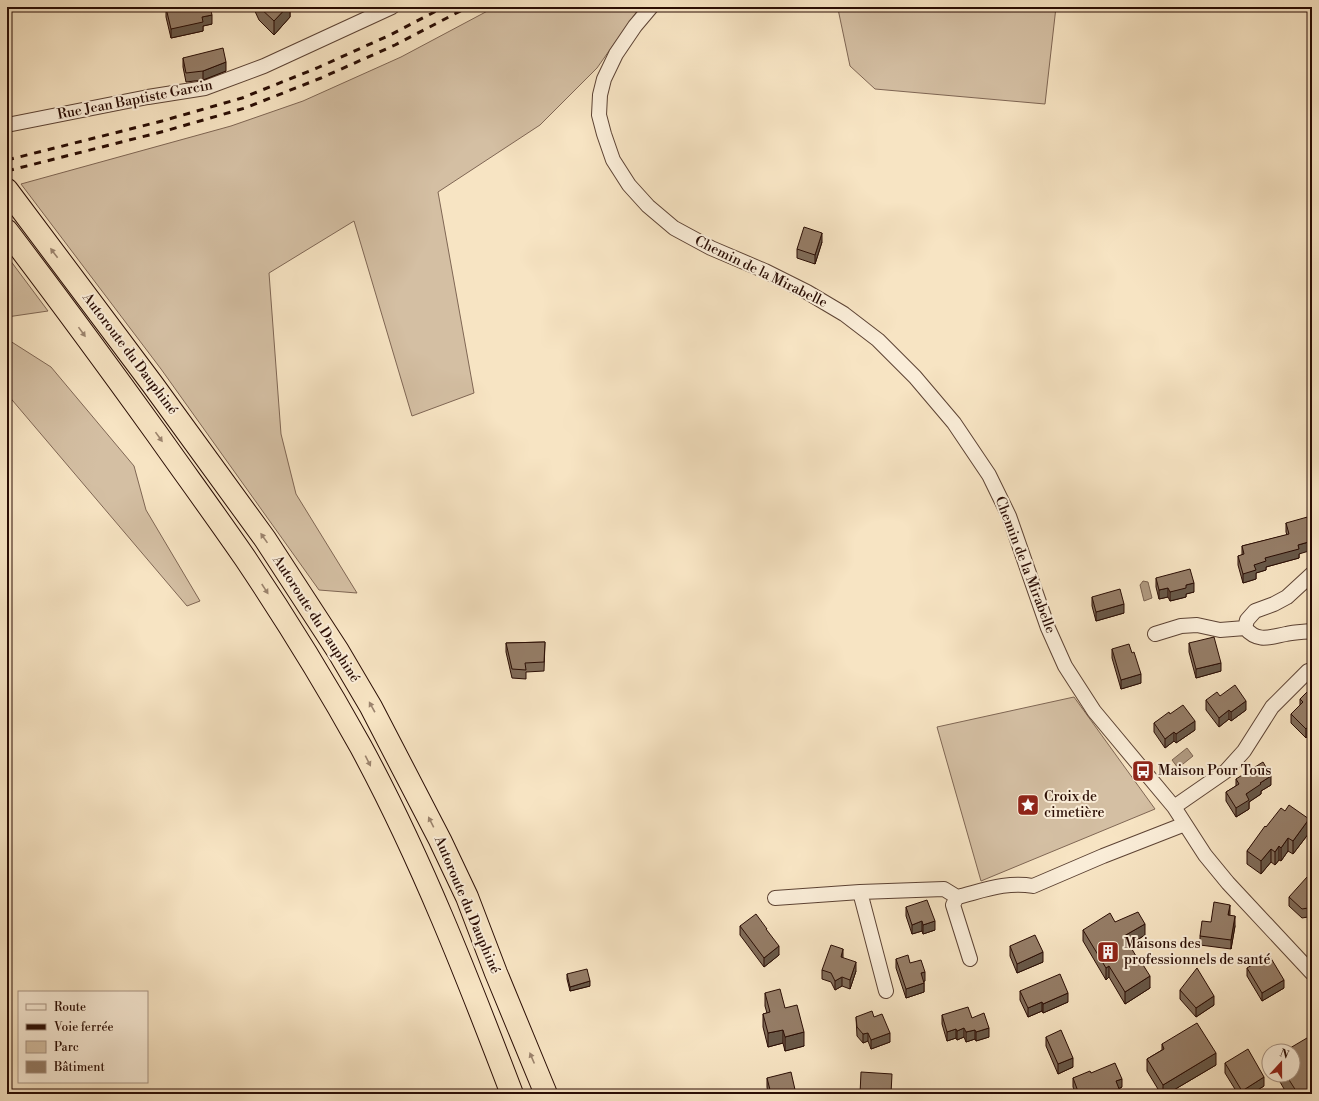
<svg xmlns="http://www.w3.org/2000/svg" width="1319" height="1101" viewBox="0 0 1319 1101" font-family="'Libre Bodoni',serif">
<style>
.green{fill:#d4bfa3;stroke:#7f6654}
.water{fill:#b19b82;stroke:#7b6250}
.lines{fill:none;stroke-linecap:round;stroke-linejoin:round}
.minor-casing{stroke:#5d4334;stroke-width:16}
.motorway-casing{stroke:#2a0d04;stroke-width:24}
.minor{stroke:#faedd8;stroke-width:14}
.motorway{stroke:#f7e4c3;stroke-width:22}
.rail{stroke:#2a0d04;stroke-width:3;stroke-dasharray:7 7;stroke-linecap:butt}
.wall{fill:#806c59;stroke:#2a0d04}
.shaded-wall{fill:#685848;stroke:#2a0d04}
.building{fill:#957d67;stroke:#2a0d04}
.oneway{fill:#9b836d}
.labels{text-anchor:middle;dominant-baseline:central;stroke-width:4;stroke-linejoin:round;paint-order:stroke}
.street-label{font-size:14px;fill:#2a0d04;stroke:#faedd8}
.poi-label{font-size:14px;fill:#2a0d04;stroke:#faedd8;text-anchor:start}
</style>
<rect width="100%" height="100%" fill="#f7e4c3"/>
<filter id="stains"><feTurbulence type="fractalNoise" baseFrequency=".005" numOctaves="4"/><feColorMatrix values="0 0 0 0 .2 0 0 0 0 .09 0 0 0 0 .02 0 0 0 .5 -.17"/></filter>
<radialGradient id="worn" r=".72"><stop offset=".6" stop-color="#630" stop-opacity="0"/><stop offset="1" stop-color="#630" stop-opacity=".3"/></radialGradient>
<path class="green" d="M495,7H640L597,68L540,125L438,192L474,393L412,416L354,221L269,273L281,434L296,494L357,593L319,590L161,369L21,184L231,126L303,101L401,57Z
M834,7H1056L1045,104L875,89L850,66L838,9Z
M7,256L48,311L7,317Z
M7,339L51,367L134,466L146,510L200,601L187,606L7,394Z
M1074,697L1155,809L981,881L937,727Z"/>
<path class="water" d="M1143,581L1148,582L1152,598L1144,601L1140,585Z
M1187,748L1193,756L1178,768L1172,760Z"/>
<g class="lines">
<g class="minor-casing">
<path id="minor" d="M651,7L635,26L616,54L604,79L600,95L599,115L604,134L613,160L629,185L648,206L674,228L711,248L765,271L807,292L844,314L878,340L915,377L954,423L989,475L1009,516L1048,628L1065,666L1094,711L1174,807L1205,855L1228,883L1312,973
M7,125L148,97L205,88L264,66L392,7
M1312,574L1287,597L1274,604L1255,611L1247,620L1245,628C1258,643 1270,637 1286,634C1295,632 1304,632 1312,631
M1155,634L1181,626L1197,625L1220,630L1245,628
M1174,807L1226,771L1244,751L1272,707L1308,671L1312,670
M860,892L886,991
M957,897L953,905L970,959
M775,898L860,892L944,889L957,897C982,891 1007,881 1033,886L1103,856L1185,824"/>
</g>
<g class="motorway-casing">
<path id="motorway" d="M7,190L153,385L265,539L338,651L371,707L440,840L467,897L496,973L546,1094
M7,231C58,298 108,366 157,434C186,475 216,516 245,558C286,619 325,682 361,747C421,858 467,976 512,1094"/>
</g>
<use href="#minor" class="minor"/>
<use href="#motorway" class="motorway"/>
<path class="rail" d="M7,160L162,121L242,98L317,68L390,35L444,7
M7,171L165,131L245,108L321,78L395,45L468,7"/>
</g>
<path class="wall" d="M253,7H290V17L274,35L259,20Z
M166,8L212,24L203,26V31L171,38L166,17Z
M183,58L226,71L203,80L186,82L183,67Z
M822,242L815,264L797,258V249Z
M1286,523L1299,554V558L1266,567V570L1256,573V579L1243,583L1238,565V556L1242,555V546L1287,535L1286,532Z
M1156,578L1194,592L1186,594V597L1170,601L1168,597L1159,599L1156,587Z
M1092,597L1124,613L1096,621L1092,606Z
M545,642L544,671L526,672V679L512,678L506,652V643Z
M1189,643L1221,671L1196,678L1189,652Z
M1112,649L1141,683L1121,689L1112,658Z
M1312,692V731L1306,738L1291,723V714L1300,706V699Z
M1220,696L1246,710L1231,721L1229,719L1219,727L1206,710V700Z
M1170,714L1195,730L1176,743L1174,741L1165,748L1154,732V723Z
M1236,779L1271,785L1261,791V794L1249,802V809L1236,817L1226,801V792L1236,786Z
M1266,827L1309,833L1293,854L1288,851L1281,861L1279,860L1275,865L1271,862L1261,874L1247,864V851Z
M1312,880L1308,917L1302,918L1289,906V897Z
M906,907L935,930L923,934L922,931L912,934L906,916Z
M1229,916L1235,926L1231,949L1200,945V936L1211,922Z
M1115,922L1145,935L1129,945L1150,988L1125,1004L1109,977L1106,980L1083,941V930Z
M740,926L767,931L779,955L764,967L740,935Z
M1010,946L1043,962L1017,973L1010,956Z
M843,958L856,971L850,989L842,986L835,990L831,982L822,979V970Z
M896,959L910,963L925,981H924V992L906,998L896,968Z
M1247,968L1284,988L1262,1001L1247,976Z
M567,974L590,986L570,991L567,979Z
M1180,990L1214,1005L1196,1017L1180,999Z
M1020,991L1068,1002L1043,1013L1042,1011L1028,1017L1020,1000Z
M765,993L785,1008L804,1046L785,1051L783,1043L768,1047L763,1027V1014L767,1013L765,1006Z
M942,1015L972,1018L989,1037L976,1041L975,1039L966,1042L964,1037L957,1040L956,1038L947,1041L942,1024Z
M856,1017H874L890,1042L871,1049L868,1041L863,1043L857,1036Z
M1046,1037L1073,1067L1058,1074L1046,1046Z
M1162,1044L1216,1065L1167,1094H1161L1147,1071V1059L1162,1050Z
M1225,1063L1264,1086L1251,1094H1238L1225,1073Z
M1091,1073L1122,1087L1119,1089L1121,1094H1076L1073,1087V1078Z
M1276,1075H1293L1312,1094H1287Z
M767,1078L796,1094H768L767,1087Z"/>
<path class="shaded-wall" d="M287,7H290V17L274,35V21Z
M212,15V24L203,26V31L171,38V29L202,17Z
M226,62V71L203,80V71Z
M822,233V242L815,264V255Z
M1312,541V550L1299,554V558L1266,567V570L1256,573V579L1243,583V574L1254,565L1265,558L1298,545Z
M1194,583V592L1186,594V597L1170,601V592L1186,585Z
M1168,588V597L1159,599V590Z
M1124,604V613L1096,621V612Z
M1221,663V671L1196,678V669Z
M1141,674V683L1121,689V680Z
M1246,701V710L1231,721V712Z
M1229,710V719L1219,727V718Z
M1195,721V730L1176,743V734Z
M1312,722V731L1306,738V729Z
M1174,732V741L1165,748V739Z
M1271,776V785L1261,791V794L1249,802V809L1236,817V808L1246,794L1260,783Z
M1309,819V833L1293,854V841Z
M1288,838V851L1281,861V848Z
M1279,846V860L1275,865V852Z
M1271,849V862L1261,874V861Z
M1312,904V913L1308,917V908Z
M1230,905V914L1228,925V915Z
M1235,916V926L1231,949V940Z
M922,921V931L912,934V925Z
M935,921V930L923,934V925Z
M1145,924V935L1124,948V936Z
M779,946V955L764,967V958Z
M843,949V958L841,957Z
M1043,952V962L1017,973V964Z
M856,962V971L850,989V980Z
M1109,966V977L1106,980V968Z
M925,972V981L921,982V973Z
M1150,976V988L1125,1004V992Z
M842,977V986L835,990V981Z
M1284,980V988L1262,1001V993Z
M590,981V986L570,991V987Z
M924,983V992L906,998V989Z
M1068,993V1002L1043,1013V1004Z
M1214,996V1005L1196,1017V1008Z
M1042,1002V1011L1028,1017V1008Z
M964,1028V1037L957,1040V1031Z
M989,1028V1037L976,1041V1032Z
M956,1029V1038L947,1041V1032Z
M783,1030V1043L768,1047V1033Z
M975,1030V1039L966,1042V1032Z
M804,1032V1046L785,1051V1037Z
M868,1033V1041L863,1043V1034Z
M890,1033V1042L871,1049V1040Z
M1216,1053V1065L1167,1094H1163V1085Z
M1073,1058V1067L1058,1074V1064Z
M1264,1077V1086L1251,1094H1242V1091Z
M1122,1079V1087L1116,1090V1081Z
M1106,1090V1094H1095Z"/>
<path class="building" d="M171,7H210L212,15L202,17L203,22L171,29L166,8Z
M259,7H287L274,21Z
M223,48L226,62L203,71L186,73L183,58Z
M804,227L822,233L815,255L797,249Z
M1311,516L1312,520V541L1298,545L1299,549L1265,558L1266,561L1254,565L1256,570L1243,574L1238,556L1244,554L1242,546L1289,534L1286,523Z
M1190,569L1194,583L1186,585V588L1170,592L1168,588L1159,590L1156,578Z
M1120,589L1124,604L1096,612L1092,597Z
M1214,637L1221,663L1196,669L1189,643Z
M545,642L544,662L525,663L526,670L512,669L506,643Z
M1129,644L1132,653L1134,652L1141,674L1121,680L1112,649Z
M1235,685L1246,701L1231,712L1229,710L1219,718L1206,700L1217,692L1220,696Z
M1309,690L1312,692V722L1306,729L1291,714L1303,702L1300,699Z
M1183,705L1195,721L1176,734L1174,732L1165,739L1154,723L1169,712L1170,714Z
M1263,762L1271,776L1260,783L1261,784L1246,794L1249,800L1236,808L1226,792L1239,784L1236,779Z
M1289,805L1309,819L1293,841L1288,838L1281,848L1279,846L1275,852L1271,849L1261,861L1247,851L1265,826L1266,827L1281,808L1285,811Z
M1307,877L1312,880V904L1308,908L1302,909L1289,897Z
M927,900L935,921L923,925L922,921L912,925L906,907Z
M1214,902L1230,905L1228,915L1235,916L1231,940L1200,936L1202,921L1211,922Z
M1138,912L1145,924L1124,936L1139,961L1140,960L1150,976L1125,992L1109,966L1106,968L1083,930L1110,913L1115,922Z
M756,914L767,929H766L779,946L764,958L740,926Z
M1035,935L1043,952L1017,964L1010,946Z
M831,945L843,949L841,957L856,962L850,980L842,977L835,981L831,973L822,970Z
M908,955L910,963L921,960L925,972L921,973L924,983L906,989L896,959Z
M1269,955L1284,980L1262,993L1247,968Z
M1197,968L1214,996L1196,1008L1180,990Z
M587,969L590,981L570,987L567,974Z
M1060,974L1068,993L1043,1004L1042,1002L1028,1008L1020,991Z
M780,989L785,1008L797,1005L804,1032L785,1037L783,1030L768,1033L763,1014L770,1012L765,993Z
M968,1007L972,1018L984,1013L989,1028L976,1032L975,1030L966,1032L964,1028L957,1031L956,1029L947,1032L942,1015Z
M872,1011L874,1017L882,1014L890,1033L871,1040L868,1033L863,1034L857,1027L856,1017Z
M1197,1023L1216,1053L1163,1085L1147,1059L1164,1049L1162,1044Z
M1061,1030L1073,1058L1058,1064L1046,1037Z
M1312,1035V1094H1298L1286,1075H1293V1051H1285Z
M1248,1049L1264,1077L1242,1091L1225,1063Z
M1115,1063L1122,1079L1116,1081L1121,1094H1108L1106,1090L1095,1094H1079L1073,1078L1090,1071L1091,1073Z
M791,1072L796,1094H771L767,1078Z
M861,1072L892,1074L891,1094H860Z"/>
<defs><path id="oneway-solid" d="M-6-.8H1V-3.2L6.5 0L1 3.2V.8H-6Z"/></defs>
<g class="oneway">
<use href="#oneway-solid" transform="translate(54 253) rotate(-127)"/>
<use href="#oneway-solid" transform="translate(82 332) rotate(54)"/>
<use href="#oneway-solid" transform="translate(159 437) rotate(54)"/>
<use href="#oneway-solid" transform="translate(264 538) rotate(-125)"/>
<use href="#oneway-solid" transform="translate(265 589) rotate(57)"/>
<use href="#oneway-solid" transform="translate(372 707) rotate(-119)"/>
<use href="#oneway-solid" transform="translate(368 761) rotate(63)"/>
<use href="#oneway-solid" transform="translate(431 822) rotate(-117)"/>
<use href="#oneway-solid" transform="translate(532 1058) rotate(-113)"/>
</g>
<defs>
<g id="bus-square" transform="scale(1.15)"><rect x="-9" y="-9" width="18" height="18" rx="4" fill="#8f2418" stroke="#faedd8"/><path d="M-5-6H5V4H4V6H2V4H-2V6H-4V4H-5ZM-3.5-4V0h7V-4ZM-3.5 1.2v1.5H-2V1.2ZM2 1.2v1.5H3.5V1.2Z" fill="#fff"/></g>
<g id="sight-square" transform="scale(1.15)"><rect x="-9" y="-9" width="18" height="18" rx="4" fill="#8f2418" stroke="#faedd8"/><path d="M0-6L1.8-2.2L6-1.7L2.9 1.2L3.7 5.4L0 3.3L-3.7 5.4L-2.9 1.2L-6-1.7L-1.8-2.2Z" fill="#fff"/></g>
<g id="building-square" transform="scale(1.15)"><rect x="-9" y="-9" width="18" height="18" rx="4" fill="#8f2418" stroke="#faedd8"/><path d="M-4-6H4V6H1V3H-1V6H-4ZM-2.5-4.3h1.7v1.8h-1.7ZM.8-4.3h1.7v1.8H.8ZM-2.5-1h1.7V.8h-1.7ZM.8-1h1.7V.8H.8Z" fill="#fff"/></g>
</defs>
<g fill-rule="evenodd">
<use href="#bus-square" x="1143" y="771"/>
<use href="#sight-square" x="1028" y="805"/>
<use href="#building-square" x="1108" y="952"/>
</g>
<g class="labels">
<g class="street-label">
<text transform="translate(135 100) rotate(-11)">Rue Jean Baptiste Garcin</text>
<text transform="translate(761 272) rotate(26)">Chemin de la Mirabelle</text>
<text transform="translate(130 354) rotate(53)">Autoroute du Dauphiné</text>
<text transform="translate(1025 565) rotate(69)">Chemin de la Mirabelle</text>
<text transform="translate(316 619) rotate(57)">Autoroute du Dauphiné</text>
<text transform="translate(467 905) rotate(67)">Autoroute du Dauphiné</text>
</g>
<g class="poi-label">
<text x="1158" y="771">Maison Pour Tous</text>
<text x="1044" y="797">Croix de<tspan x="1044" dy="16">cimetière</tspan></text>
<text x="1124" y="944">Maisons des<tspan x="1124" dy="16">professionnels de santé</tspan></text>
</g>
</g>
<rect width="1319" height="1101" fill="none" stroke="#f7e4c3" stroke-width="24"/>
<rect x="8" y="8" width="1303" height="1085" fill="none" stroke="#2a0d04" stroke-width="2"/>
<rect x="12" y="12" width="1295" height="1077" fill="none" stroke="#2a0d04"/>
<rect x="18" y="991" width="130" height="92" fill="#faedd8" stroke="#a79383"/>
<rect x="26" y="1004" width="20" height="6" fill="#faedd8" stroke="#a79383"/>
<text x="54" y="1011" font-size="12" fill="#2a0d04">Route</text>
<rect x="26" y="1024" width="20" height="6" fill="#2a0d04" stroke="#a79383"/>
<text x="54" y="1031" font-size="12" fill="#2a0d04">Voie ferrée</text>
<rect x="26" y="1041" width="20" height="12" fill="#d4bfa3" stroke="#a79383"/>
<text x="54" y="1051" font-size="12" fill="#2a0d04">Parc</text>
<rect x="26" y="1061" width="20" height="12" fill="#957d67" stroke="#a79383"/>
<text x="54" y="1071" font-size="12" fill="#2a0d04">Bâtiment</text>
<g transform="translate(1281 1063) rotate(21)"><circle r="19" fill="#faedd8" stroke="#a79383"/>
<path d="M0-3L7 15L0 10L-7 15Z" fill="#8f2418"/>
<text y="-6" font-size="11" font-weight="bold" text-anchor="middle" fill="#2a0d04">N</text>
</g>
<rect width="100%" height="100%" filter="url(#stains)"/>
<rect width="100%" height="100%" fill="url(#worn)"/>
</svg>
